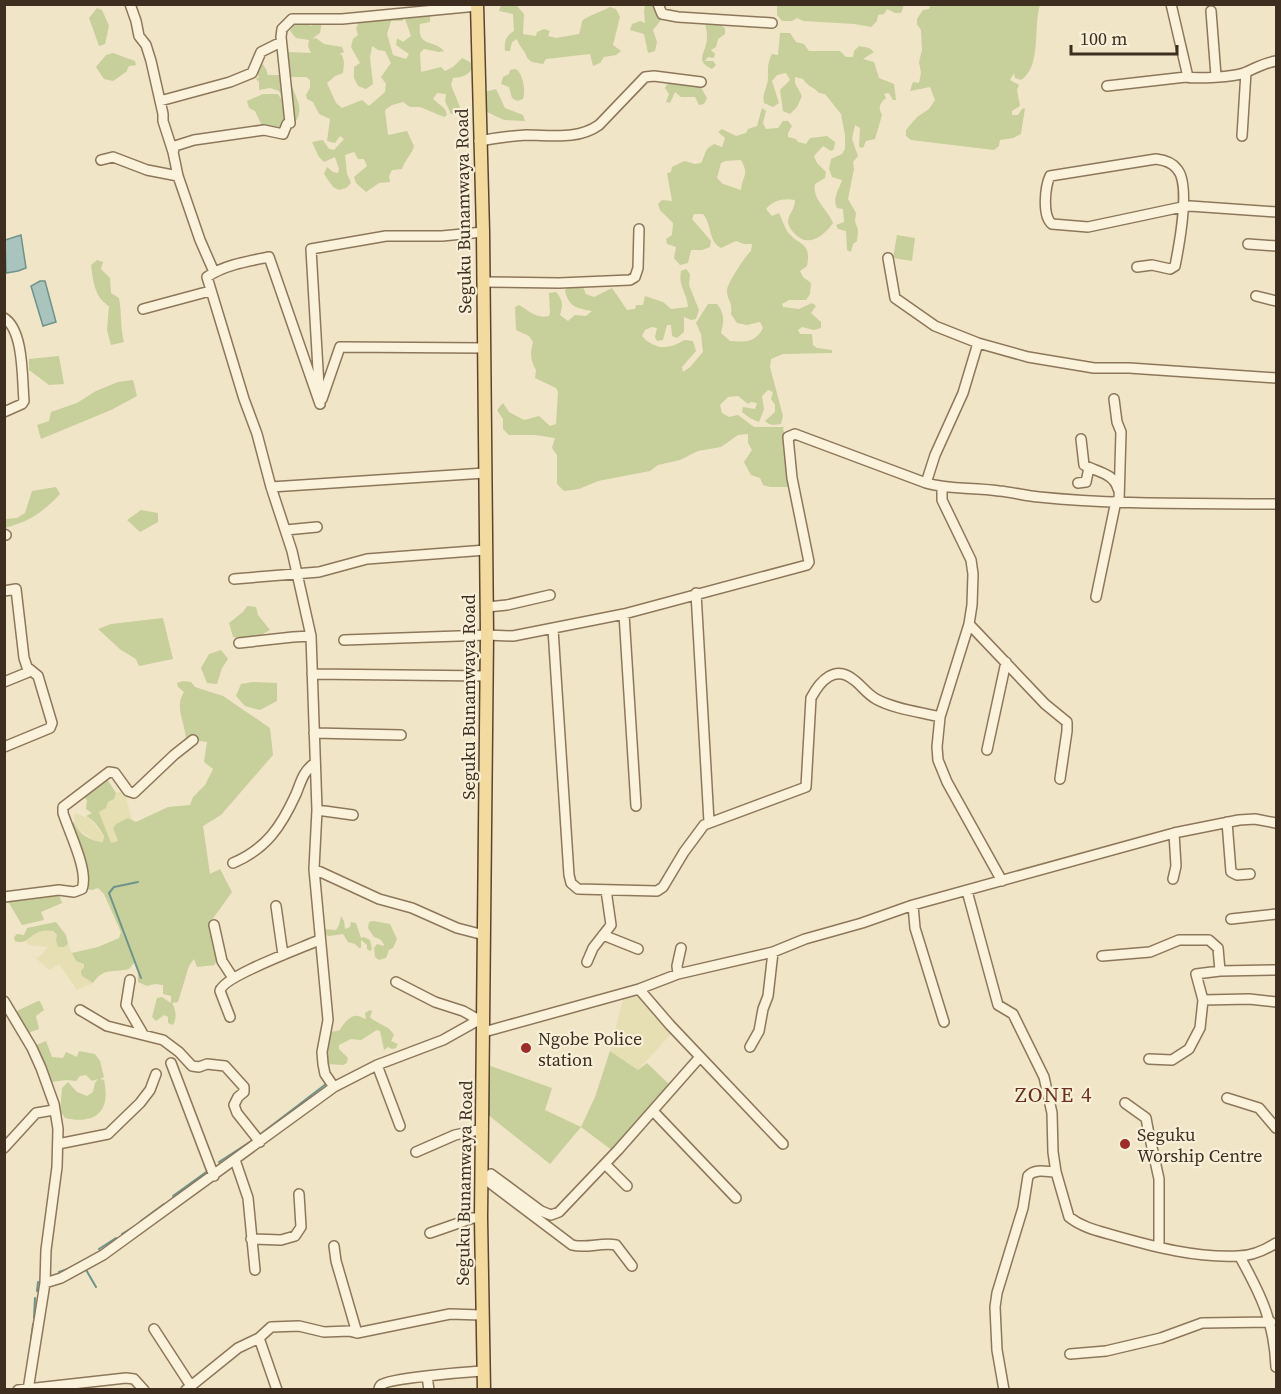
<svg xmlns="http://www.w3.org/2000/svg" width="1281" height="1394" viewBox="0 0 1281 1394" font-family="'Source Serif 4',serif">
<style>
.farmland{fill:#e6dfb4}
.green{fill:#c7cf9a;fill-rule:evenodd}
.water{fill:#a8c4bd;stroke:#6e938b;stroke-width:1.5}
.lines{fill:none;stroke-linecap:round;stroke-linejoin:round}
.stream{stroke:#6e938b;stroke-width:2}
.minor-casing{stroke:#8d775b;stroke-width:12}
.major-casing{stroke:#5b452f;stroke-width:15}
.minor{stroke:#faf2db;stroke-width:9}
.major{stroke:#f3db9f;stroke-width:12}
.poi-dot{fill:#9e2c29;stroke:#f7efd7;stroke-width:2}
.labels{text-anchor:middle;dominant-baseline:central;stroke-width:4.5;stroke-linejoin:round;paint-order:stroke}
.street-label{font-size:18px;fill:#3d2e20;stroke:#f7efd7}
.poi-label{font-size:18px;fill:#3d2e20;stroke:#f7efd7;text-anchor:start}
.quarter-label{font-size:21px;letter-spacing:1.5px;fill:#6b301d;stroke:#f7efd7}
</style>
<rect width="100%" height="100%" fill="#f0e5c7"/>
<path class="farmland" d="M124,790L132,820L128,818L116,824L113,828L118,841L111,843L99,812L106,808L108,802L114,799L116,793Z
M75,813L91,819L104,837L103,842H97L76,828L74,817Z
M42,931H53L57,935L64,947L68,944L72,953L84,963L82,976L93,983L77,990L59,964L50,970L32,955L38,958L48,947L29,945L26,942L34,934Z
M637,992L673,1032L638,1070L610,1051L624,995Z"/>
<path class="green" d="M931,4L1040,5C1033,25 1042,67 1021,80L1015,78L1014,73L1010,80L1019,85L1017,90L1020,106L1012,111V115H1018L1022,109L1025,108L1021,134L1013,138L1000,140L999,146L994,150L911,140L906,136V130L917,117L929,109L935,100L930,87L910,91L913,82L919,83L921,73L919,62L922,50L921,30L917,24V19L923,10L929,9Z
M501,5L517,6L524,14L523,34L536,36L537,32L544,29L550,31L548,36L556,38L579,34C581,29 581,23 583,20C586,17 605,10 610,7L616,9L620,17L613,45L621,51L616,55L604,57L600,63L593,66L590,54L546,59L543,64L532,62L527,58C525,50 519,47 517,39L512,42L510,51H505C504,41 506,36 514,31L513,14L499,11Z
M645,5H655L661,20L653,30L657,42L655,51L648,53L644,34L630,30L632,24L640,21L645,23L644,11Z
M777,5V4L904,5L901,13H895L887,9L884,14L878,15L877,21L871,27L855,24L803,21L797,18L792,21H782L777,15Z
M97,8L102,10L109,26L105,44L99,46L89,18Z
M424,14L430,16V22L420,24C417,48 433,39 444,51L439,52L424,49L420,53L421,72L441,67L445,71L453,67L462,58L470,62L473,67C468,76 462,77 453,78L451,85L460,107L457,113L451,114L445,101L446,94L437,93L433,99L445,109L447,115L444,117L420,107H410L403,102L392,105L385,110L388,135L407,131L414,146C412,155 405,159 402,169L392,170L389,176L390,182L379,183L366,192L356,183L354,177L367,166L364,159H358L354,152L345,155L347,174L351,183L346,188L339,190L333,187L324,174L327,167L333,172L338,173L339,169L335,157L324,162L319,157L312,142L323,140L329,149L334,150L344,139L340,136L335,143L327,141L330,119L319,114L313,102L307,99L306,95L310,88V80L306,77H290C291,93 306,105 296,121C282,123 282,131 264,130L255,111L249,108L247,101L263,94H278L283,102L279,91L270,88L259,90V82L256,79L259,77C256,72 257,65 259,59L266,69L268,75H281L287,52L311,53L308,46L309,40L296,38L290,31L295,23L303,22L311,26L318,21H322L320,33L312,39L316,38L324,44L342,47L344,52L339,54L342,55L344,62L343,73L335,76L327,83L336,103L342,108L362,100L369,106L385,92L386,84L381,77L391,63L385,51L378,50L372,46L370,58L373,84L366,89L358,86L354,78V67L360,63L351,47L353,39L358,35L356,28L361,19L402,17L404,19L402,21H391L387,34L393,55L406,59L409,54L396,45L397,38L403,42L411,36L405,19L411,15Z
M716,22L725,28V34L718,39L716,47L711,50L715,54L714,58L708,57L705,61H713L716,65L712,69C693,60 707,53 707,37C707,32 706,27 705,23Z
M780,33H790L796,42L804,44L809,51H840L846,57H853L854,51L859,46L869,48L874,52L863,59L874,62L879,78L894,84L896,100H893L889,93L884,94L886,98C879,104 878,107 882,115L875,139L866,141L863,148L859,147L860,128L855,125L852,139L858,156L853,162L854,169L848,199L856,213L855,221L858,230L857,241L853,244L851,252L847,250L846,231L838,229L836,225L844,222L843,209L837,208C832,198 839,190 842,180L832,177L829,169L831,159L842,154L845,149V135L841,114L825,94L819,93C814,87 807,86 803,79L795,77V83L802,96L797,107L790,114L783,111L780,90L790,80L786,73L777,75L772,81L779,103L773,107L764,103C762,94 767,88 768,79C768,69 767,64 772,54L778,55Z
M113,53L135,61L136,65L129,66L126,72L113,81L104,79L96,67L106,55Z
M516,69C523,74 526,90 523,99L517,101L512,98L509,87L501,84L503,77L509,74L510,70Z
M675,82L699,84L707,98L704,104L699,105L695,97H681L675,92L670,103L666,102L669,94L665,88L668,83Z
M496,89L505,108L523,115L525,121L504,120L485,111L484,92Z
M762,108L766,111L763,123L766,129L778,128L783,121H788L792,126L788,133V137L796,139L798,142L806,144L810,138L827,136L835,142L834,149L831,151L823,146L814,156L817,163L826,172L825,178L815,184C812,199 828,210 833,223C824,236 808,248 795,234C791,230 789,227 788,222C788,214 795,210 795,200C783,198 774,200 766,209L772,216L779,213C782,219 784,226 787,231C799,247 812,241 807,266L800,271L803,277L811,283L810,294L806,300H789L782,304L783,307L799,309L812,303L816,306L811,313L821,322V328L814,330L802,327L798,330L800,334H812L813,345L817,348L832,350V353L783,354L771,359L770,367L783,416L781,424C775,425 770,426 765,421L775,412V405L771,399L773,392L768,390L762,396L764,409L759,422L750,418L742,412L743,407L755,409L757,403L751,402L748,404L738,396L728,397L720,405L722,413L729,417L738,415L754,427H784L783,429L789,447L794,487H770L763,485L760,478L751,475L744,462L752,450L748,443V434L738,435L721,447L698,451L680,460L658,465L650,471L598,481L579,489L564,491L557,484V455L552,448L555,438L535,435H509L503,429V419L497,410L503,403L509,412L524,420L539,416L550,426L556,424L558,392L556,388L535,378L536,370C530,360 530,353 533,342L529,336L516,330L515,307L519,305C530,311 535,319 549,316L550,313L549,293L556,292C563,300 563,305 560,315L568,321L575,315L586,316L592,311C576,308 569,307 565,291L572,279L580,277L589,279L588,285L583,287L586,294L594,297L612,288L627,310L635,309L636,305H643L645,296L663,302L671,309L688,307C687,291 678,288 681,271L686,269L690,274L689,285L699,310L696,319L691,320L684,317V332L677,338L672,336L671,325H667L663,340L657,341L655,337L657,328L652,327L645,330L642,336C654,350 670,350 684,340L693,341L696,351L682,367L683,372L690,367L703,352L701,334L696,323L708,304H717C725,314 724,321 721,333L730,341C744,342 756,343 763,328L760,322L747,325L737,323L731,314C733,300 727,302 727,291C726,285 746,255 751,251L752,244H744L736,241L721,248C708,241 712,225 703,214H694L692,219L711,241L710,247L702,250H691L688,263L680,265L674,258L676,247L667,244L666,239L672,235L673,223L660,210L658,204L662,200L672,201L667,173L671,172L672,167L684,161L695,164L701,163C706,154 704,149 714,144L722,147L725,138L718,132L722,129L736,136L746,133L748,129L757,126ZM741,160C750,176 742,175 741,190L723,184L717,178L721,163L725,161Z
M897,235L915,238L912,261L893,258Z
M97,260L103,262L101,269L110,278L111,293L119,298C122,314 120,326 124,342L111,345L107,330L109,306C95,298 93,281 91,265Z
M59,356L64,384L49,385L29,370V359Z
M133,380L137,396L111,410L41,439L37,425L49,421L51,412L77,403L96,391L118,382Z
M56,487L60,494C42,513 30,521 5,528V519L17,518L25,513L32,491Z
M141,510L158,513V522L140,532L127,520Z
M247,606L256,607L258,615L270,630C257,638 248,641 233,637L229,623L243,612Z
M163,618L173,659L139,666L136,659L121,650L98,629L111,624Z
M221,650L228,659L222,668L217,684L207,683L201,668L209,654Z
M183,681L191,682L195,687L223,696L270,728L273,755L221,815L203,826L210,874L220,869L232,892L209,924L220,962L215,963V965L197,967L194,959L189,966L178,1002L172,1003C176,1009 177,1019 173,1025L168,1023V1017L164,1015L156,1021L152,1017L157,998L162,997L171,1003V996L163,994V985L155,984L147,986L138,982V973L134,963L129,969C112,973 104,967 93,983L82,976L81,971L84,967V964L76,961L72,953L98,947L119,938L121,932L104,894L98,888L92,890L85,889C92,867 78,844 69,824L74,822C77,833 92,842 103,842L104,836C99,828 95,820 86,816L92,813L86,809L87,800L81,795L105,776L116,793L114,799L108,802L106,808L99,812L111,843L118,841L113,828L116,824L128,818L136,822L168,807L190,805L193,797L205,785L213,769L204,762L207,742L186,739C185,722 174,707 184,692L178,687L177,683Z
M253,682L277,683V701L260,710L245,706L236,696L241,684Z
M58,892L62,903L41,912L44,920L22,925L6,898Z
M341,916L344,921L345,929L350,927L351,922L356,923L361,938L364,937L370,940L372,949L370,951L367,949V945L361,940V948H359L355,944L348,942L343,934L329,936L323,934L322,929L336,930L339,925Z
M373,921L390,924L397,939L393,948L389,950L386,958L379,960L375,957L374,948L377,944L384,946C384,941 379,938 374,937L368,928L369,922Z
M56,922L66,935L68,944L64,947H58L56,940L57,935L53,931C48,931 42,930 37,933C28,937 27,945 15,941L14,937L17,934L24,935L27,928Z
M38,1001H40L44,1010L36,1016L39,1029L28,1033L16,1016L17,1011Z
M370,1010L372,1011L370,1017C378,1025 389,1025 394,1035L391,1041L398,1044L396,1048L392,1049L388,1047L384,1050L380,1031L377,1030L361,1040L351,1039L339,1045V1049L348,1058L347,1063L343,1065L326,1064L319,1042L321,1033C327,1030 333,1033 340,1030C342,1025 351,1014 358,1016C361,1016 363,1019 366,1019L365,1013Z
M46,1041L52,1057L63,1058L66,1052L77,1057L79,1051L95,1054L100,1061L104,1077L100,1079L104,1080C111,1111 96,1125 65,1118L60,1111L62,1088L68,1082L77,1092L87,1096L93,1092L95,1083L98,1079L92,1081L86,1075L80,1076L76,1081L67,1080L51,1082L48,1074L41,1068L34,1046Z
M610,1051L638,1070L647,1063L672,1087L613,1151L581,1127L550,1164L487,1114L488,1065L552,1088L545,1110L581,1127L595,1097Z"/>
<path class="water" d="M21,235L26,268L18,271L6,273L5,240Z
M40,281H45L56,322L43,326L31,286Z"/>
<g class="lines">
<path class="stream" d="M138,882L114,887L109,893L141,978
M216,987L222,982
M489,1057V1115
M258,1136L326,1084
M488,1142V1127
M219,1162L253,1140
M173,1196L209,1170
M141,1221L164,1204
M122,1234L135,1226
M99,1249L116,1238
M85,1268L96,1287
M59,1272L68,1269
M37,1291L38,1282
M34,1318L35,1298
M31,1340L33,1324"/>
<g class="minor-casing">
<path id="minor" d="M130,4L136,21L139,36L146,45L151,61L163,114V121L173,152L178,176L200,240L214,272
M658,4L662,14L678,17L772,23
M1171,4L1188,77
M1211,11L1216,76
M1107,86L1186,77C1198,79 1233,77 1244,73C1256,68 1263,63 1276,61
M160,101L230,82L252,73L261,52L281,42
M1242,136L1246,72
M479,141C495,138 510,136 526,135C551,135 578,140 599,125L645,77L654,76L701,82
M173,152L175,146L194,140L264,130L283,134L287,124L290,123L281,37L282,29L292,19H342L477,6
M101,160L113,157L147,170L178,176
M1248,244L1276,246
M888,258L895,298L935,326L978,343L1028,357L1094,368H1129L1276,378
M1137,267L1152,265L1170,269L1175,266C1179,246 1191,184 1177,169C1172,162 1164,160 1156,159L1050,176C1045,187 1042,216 1052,224L1088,227L1182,207L1190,206L1276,212
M483,282L559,283L630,280L635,277L638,268L639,229
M1256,296L1276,301
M143,309L210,291
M4,318C24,330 22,379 24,401L22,404L4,412
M322,399L340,347L484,348
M1114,399L1117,422L1121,432L1119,501
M1081,439L1084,465C1097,472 1114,473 1118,489
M926,483L935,455L963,393L978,343
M1078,483L1086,482L1089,468
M271,487L485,473
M942,487V500L971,560L973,574L972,605L969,624L940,717L937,747L938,760L947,782L1002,881
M286,530L317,527
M4,534L6,535
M234,579L319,572L367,559L486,550
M4,591L16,589L24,658L27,667L38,676L52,723L50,728L4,747
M696,593L709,822
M1096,597L1116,501
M487,607L507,605L550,595
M624,614L636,806
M969,624L1045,704L1067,722V731L1060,779
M553,629L569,875L571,883L578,889L657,891L663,887L684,852L704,825L806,787L811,698C820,681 835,664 854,680C862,686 867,694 876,699C894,709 920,712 940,717
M344,640L487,635L513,636L624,614L807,565L809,562L792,478L788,437L795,434L926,483C950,490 974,487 999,491C1012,492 1026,496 1039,497C1118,505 1198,503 1276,504
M239,643L293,637L311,636
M312,674L487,676
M4,682L31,671
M314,733L401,735
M987,750L1006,662
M317,810L353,815
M1227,822L1231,872L1237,875L1250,874
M233,863C266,849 281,827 296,794C301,782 303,771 315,763
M314,869L379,899L412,908L457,928L484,935
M1173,879L1176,866L1174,833
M967,891L998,1005L1013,1014L1044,1077L1052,1113L1053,1152L1056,1172L1069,1217C1083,1228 1099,1231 1116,1236C1155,1247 1196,1258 1238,1256C1251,1256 1265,1250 1276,1243
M4,897L59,890L74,892L82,889C89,871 69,832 63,813V807L109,772L115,773L128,791L134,793L174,755L193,740
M913,905L915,928L944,1022
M276,906L283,955
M1231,919L1276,914
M214,925L222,961L233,978
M603,935L638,949
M1102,956L1150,952L1179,940H1209L1218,948L1220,971L1276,970
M587,962L593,948L611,925L606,890
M678,974L677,966L681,948
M130,980L126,1005L143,1034
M396,982L435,1002L463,1011L479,1020
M639,989L670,1025L783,1144
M1203,1000L1249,999L1276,1002
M4,1001L32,1048L41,1068L54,1104L58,1129L57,1167L46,1250L45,1283L28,1390
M80,1010L107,1026L163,1040L179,1052L192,1066L199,1067L207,1064L225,1066L244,1087V1092L238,1097L234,1105L237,1113L260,1142
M230,1017L220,991C223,976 302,948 319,940
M484,1032L639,989L678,974L773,952L805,939L862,923L913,905L1174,833L1239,820L1255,819L1276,823
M750,1047L759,1031L763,1009L768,996L773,952
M1149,1059L1172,1060L1189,1049L1200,1028L1203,1000L1196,974L1220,971
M171,1063L214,1176
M377,1065L400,1126
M334,1087L325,1074L323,1064L322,1052L328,1020L314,869L317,810L311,636L292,551L271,487L257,434L244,399L207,277C224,265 249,261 269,257L320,404L311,249L386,236H442L483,232
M1227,1098L1259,1108L1276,1128
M1125,1103L1146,1118L1148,1129L1159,1179V1247
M653,1111L736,1198
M58,1144L108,1134L140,1103L150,1090L156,1074
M4,1148L36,1113L54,1110
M416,1152L455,1135L483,1129
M235,1160L248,1198L255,1270
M605,1164L627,1186
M491,1174L541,1211L551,1215L559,1212L618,1150L700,1057
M482,1177L572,1245C587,1249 601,1242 616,1245L632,1266
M430,1233L473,1218H481
M251,1239L281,1240L295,1236L301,1227L299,1194
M334,1246L336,1261L357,1333
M1240,1257C1261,1295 1274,1321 1276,1367
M45,1283L61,1278L103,1255L334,1087L377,1065L443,1040L484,1017
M154,1329L191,1386
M259,1338L277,1390
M1070,1354L1106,1351L1161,1338L1202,1323L1271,1322
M427,1376L429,1390
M18,1390L126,1378L134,1379L144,1390
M186,1390L238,1348L259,1338L271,1327L299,1326L324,1332L349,1331L357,1333L450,1314L481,1315
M379,1390C379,1388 380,1386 381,1385C389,1378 467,1372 482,1371
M1004,1390L997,1350L995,1307L997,1293L1023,1208L1028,1176C1035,1168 1047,1172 1056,1172"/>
</g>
<g class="major-casing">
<path id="major" d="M477,4L483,232L487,635L481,1218L484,1390"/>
</g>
<use href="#minor" class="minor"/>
<use href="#major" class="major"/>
</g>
<g class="poi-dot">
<circle cx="526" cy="1048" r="6"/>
<circle cx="1125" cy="1144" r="6"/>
</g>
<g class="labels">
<g class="street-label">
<text transform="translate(463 211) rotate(-91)">Seguku Bunamwaya Road</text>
<text transform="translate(468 697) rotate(-90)">Seguku Bunamwaya Road</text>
<text transform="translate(464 1183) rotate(-89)">Seguku Bunamwaya Road</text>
</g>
<g class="poi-label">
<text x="538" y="1038">Ngobe Police<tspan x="538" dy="21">station</tspan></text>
<text x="1137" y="1134">Seguku<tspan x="1137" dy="21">Worship Centre</tspan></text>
</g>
<g class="quarter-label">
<text x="1054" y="1094">ZONE 4</text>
</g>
</g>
<rect width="1281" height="1394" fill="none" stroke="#3d2e20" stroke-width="12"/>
<path d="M1071 45v9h106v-9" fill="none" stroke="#3d2e20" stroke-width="3"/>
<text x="1080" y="45" font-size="18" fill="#3d2e20" stroke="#f7efd7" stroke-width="4.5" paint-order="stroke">100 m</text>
</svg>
